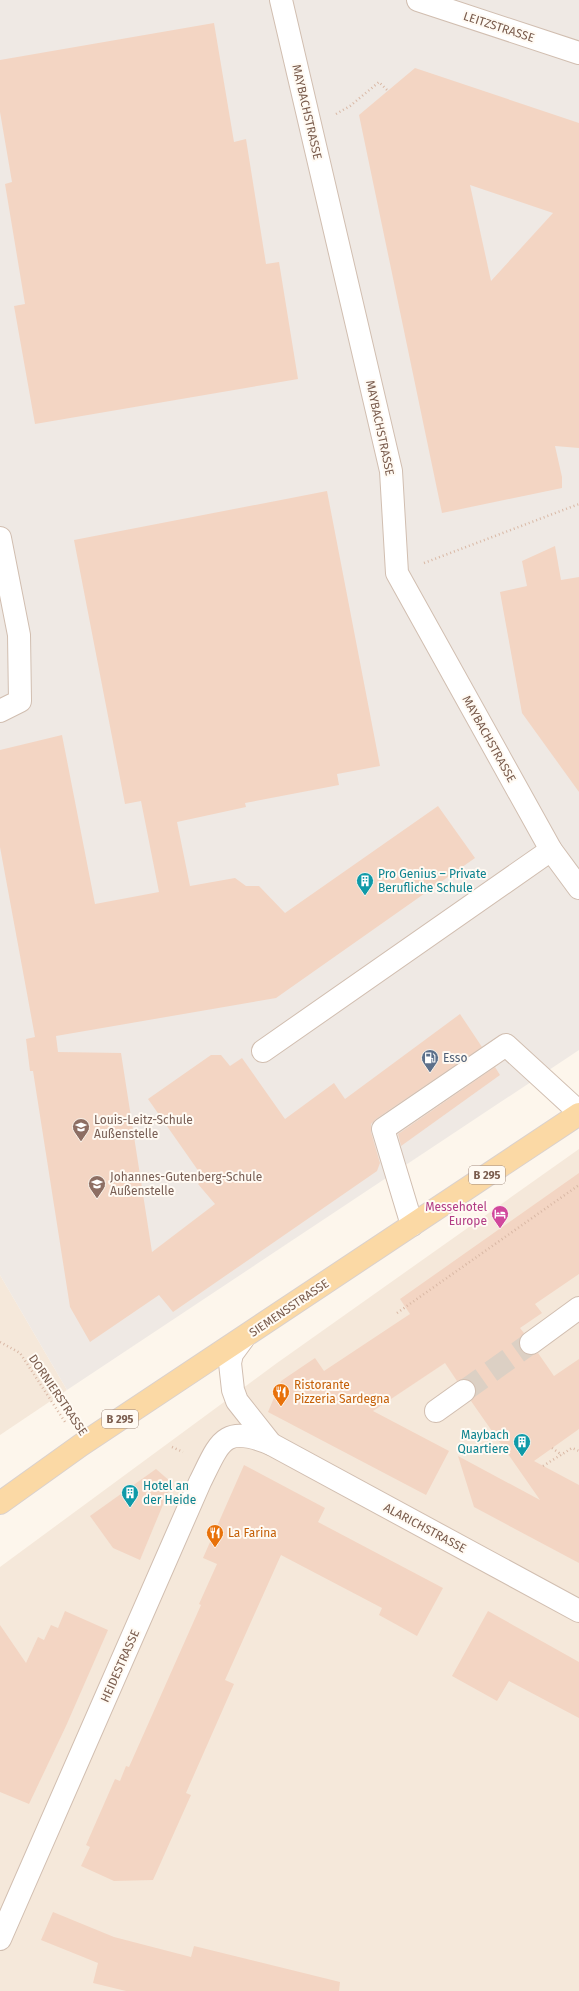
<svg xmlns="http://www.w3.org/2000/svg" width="579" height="1991" font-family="'Fira Sans',sans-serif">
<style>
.residential{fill:#f5e8da}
.industrial{fill:#efe9e4}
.building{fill:#f3d5c3;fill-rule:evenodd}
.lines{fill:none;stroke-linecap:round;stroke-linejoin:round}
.minor-tunnel{stroke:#dcd0c4;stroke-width:22;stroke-dasharray:22 11;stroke-linecap:butt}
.minor-casing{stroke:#d1beb0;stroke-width:24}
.major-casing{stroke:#dad1cd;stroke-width:24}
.path{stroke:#d9b8a5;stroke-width:2.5;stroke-dasharray:1 3;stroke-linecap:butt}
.minor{stroke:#fff;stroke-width:22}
.major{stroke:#fbd9a5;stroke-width:22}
.labels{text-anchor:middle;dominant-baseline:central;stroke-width:4;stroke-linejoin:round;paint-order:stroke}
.shield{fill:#fffaf3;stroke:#a28b7f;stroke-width:1}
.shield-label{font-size:11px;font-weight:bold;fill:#7a5c4d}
.street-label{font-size:12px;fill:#7a5c4d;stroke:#fffaf3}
.culture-label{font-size:12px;fill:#0d838f;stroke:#fffaf3;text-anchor:start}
.service-label{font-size:12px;fill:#4e5e75;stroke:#fffaf3;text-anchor:start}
.education-label{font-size:12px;fill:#785e54;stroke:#fffaf3;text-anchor:start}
.hotel-label{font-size:12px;fill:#b23c85;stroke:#fffaf3;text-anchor:end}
.food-label{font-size:12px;fill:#c56008;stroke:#fffaf3;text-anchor:start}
</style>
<rect width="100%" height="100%" fill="#fdf6ec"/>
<g class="residential">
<polygon points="579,1149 579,1991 0,1991 0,1567 277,1363"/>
<polygon points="0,1275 67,1390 0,1435"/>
</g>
<polygon class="industrial" points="0,0 579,0 579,1050 67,1390 0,1275"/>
<g class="building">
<polygon points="214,23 234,142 246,139 266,264 279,262 298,379 35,424 14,306 25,304 5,184 12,182 0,112 0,60"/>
<path d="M415,68l164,55v325l-24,-2 7,31v11l-120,25 -83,-398zM470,185l83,28 -62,68z"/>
<polygon points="327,491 380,766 337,774 339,785 245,803 246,807 177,822 190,886 235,878 246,886 259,886 285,913 438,806 475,858 276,998 56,1036 58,1052 121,1053 152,1252 215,1204 198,1184 204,1179 148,1099 211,1055 221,1055 230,1066 242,1058 285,1119 334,1083 345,1099 460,1014 482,1047 376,1119 371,1124 371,1132 380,1163 377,1171 173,1312 159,1295 90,1342 70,1307 33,1071 30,1071 26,1039 35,1037 0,847 0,750 62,735 95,904 159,892 141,801 125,804 74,540"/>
<polygon points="555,546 561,580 579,577 579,792 522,713 500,592 527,586 522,561"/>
<polygon points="495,1067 500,1075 401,1146 398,1134"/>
<polygon points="579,1173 579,1274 535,1304 542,1313 520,1328 524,1333 520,1338 519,1344 521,1350 526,1354 532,1355 538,1353 554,1376 579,1359 579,1429 534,1461 579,1485 579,1563 474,1507 458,1456 540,1500 471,1401 475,1396 476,1390 474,1384 469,1380 463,1379 457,1381 445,1363 373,1411 449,1451 426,1495 268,1412 281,1381 315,1358 324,1371 410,1314 400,1299"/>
<polygon points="244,1465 325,1508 318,1522 443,1588 417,1636 379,1615 382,1608 281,1555 225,1680 234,1684 186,1793 191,1795 153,1880 114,1881 81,1866 90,1847 86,1845 115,1779 120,1781 126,1766 129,1767 201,1605 199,1604 217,1564 203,1558"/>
<polygon points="156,1469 172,1483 140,1560 113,1548 90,1516"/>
<polygon points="65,1611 108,1630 66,1726 29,1804 0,1792 0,1625 26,1663 38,1637 44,1640 51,1625 58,1628"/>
<polygon points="488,1611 579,1662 579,1718 509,1681 497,1701 452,1676"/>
<polygon points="53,1912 114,1937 191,1957 194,1946 340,1982 339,1991 126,1991 93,1983 98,1963 41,1940"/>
</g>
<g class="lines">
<polyline class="minor-tunnel" points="464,1391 531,1343"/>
<defs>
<g id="minor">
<polyline points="281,0 391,471 397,573 551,850 579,888"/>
<polyline points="418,0 579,53"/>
<polyline points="0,538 19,635 20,701 0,711"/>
<polyline points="263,1051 551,850"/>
<polyline points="412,1225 383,1129 506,1045 579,1112"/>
<polyline points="243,1339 232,1354 230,1363 233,1390 237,1401 271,1444"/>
<polyline points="531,1343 579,1308"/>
<polyline points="436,1411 464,1391"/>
<path d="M0,1939l200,-457c20,-40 23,-58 71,-38l308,167"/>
</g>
<polyline id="major" points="0,1503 81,1445 579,1114"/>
</defs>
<use href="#minor" class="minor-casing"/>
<use href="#major" class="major-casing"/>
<g class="path">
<polyline points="336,114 350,106 379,82 388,91"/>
<polyline points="424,563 579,504"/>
<polyline points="397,1313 579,1185"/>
<polyline points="0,1342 20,1353 65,1422"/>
<polyline points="172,1447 183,1452"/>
<polyline points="552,1448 562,1455"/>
<polyline points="543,1466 572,1448 579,1451"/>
</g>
<use href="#minor" class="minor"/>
<use href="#major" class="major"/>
</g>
<defs>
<symbol id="building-pin" viewBox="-11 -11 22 30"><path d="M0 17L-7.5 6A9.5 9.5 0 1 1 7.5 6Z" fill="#0f9aa8" stroke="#fffaf3"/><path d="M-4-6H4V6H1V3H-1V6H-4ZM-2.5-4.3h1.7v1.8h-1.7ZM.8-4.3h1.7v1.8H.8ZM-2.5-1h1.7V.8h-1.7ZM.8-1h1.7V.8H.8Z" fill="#fff"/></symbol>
<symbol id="fuel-pin" viewBox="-11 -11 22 30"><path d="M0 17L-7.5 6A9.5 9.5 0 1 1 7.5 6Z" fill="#5c6f8a" stroke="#fffaf3"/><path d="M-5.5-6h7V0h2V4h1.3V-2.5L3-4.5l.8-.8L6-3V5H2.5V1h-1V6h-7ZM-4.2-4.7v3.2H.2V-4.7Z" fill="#fff"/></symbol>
<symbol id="school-pin" viewBox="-11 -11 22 30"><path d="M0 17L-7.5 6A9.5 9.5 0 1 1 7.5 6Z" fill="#8d6e63" stroke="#fffaf3"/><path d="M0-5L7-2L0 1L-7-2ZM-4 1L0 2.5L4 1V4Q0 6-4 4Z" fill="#fff"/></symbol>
<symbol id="hotel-pin" viewBox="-11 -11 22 30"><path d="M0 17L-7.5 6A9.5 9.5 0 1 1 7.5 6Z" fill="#d1479c" stroke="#fffaf3"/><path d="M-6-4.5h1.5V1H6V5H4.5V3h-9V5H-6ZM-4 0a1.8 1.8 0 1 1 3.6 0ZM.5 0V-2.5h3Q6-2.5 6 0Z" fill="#fff"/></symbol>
<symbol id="restaurant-pin" viewBox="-11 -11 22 30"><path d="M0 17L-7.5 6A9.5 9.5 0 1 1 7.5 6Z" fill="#e8710a" stroke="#fffaf3"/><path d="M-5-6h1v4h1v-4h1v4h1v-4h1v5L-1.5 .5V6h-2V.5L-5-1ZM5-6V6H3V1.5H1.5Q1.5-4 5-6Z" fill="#fff"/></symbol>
</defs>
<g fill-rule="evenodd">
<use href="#building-pin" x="355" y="871" width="20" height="27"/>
<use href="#fuel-pin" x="420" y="1048" width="20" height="27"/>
<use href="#school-pin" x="71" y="1117" width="20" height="27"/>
<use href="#school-pin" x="87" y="1174" width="20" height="27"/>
<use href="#hotel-pin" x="490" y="1204" width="20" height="27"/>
<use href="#restaurant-pin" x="271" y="1382" width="20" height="27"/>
<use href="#building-pin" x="512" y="1432" width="20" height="27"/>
<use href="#building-pin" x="120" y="1483" width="20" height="27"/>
<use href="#restaurant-pin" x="205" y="1523" width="20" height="27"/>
</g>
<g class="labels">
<g class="shield">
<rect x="469" y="1166" width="36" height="18" rx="3"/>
<rect x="102" y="1410" width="36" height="18" rx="3"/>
</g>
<g class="shield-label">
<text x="487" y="1175">B 295</text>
<text x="120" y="1419">B 295</text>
</g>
<g class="street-label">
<text transform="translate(499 27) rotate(18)">LEITZSTRASSE</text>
<text transform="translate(307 112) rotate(77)">MAYBACHSTRASSE</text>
<text transform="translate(380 428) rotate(78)">MAYBACHSTRASSE</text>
<text transform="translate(489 739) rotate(61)">MAYBACHSTRASSE</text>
<text transform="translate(289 1308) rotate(-34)">SIEMENSSTRASSE</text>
<text transform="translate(58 1395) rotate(56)">DORNIERSTRASSE</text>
<text transform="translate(425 1528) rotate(28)">ALARICHSTRASSE</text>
<text transform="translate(120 1666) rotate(-66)">HEIDESTRASSE</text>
</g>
<g class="culture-label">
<text x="378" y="874">Pro Genius – Private<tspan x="378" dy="14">Berufliche Schule</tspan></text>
<text x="509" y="1435" text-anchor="end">Maybach<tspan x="509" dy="14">Quartiere</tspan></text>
<text x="143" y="1486">Hotel an<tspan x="143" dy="14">der Heide</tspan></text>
</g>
<g class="service-label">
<text x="443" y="1058">Esso</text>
</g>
<g class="education-label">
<text x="94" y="1120">Louis-Leitz-Schule<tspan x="94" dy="14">Außenstelle</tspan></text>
<text x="110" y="1177">Johannes-Gutenberg-Schule<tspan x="110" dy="14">Außenstelle</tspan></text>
</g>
<g class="hotel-label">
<text x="487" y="1207">Messehotel<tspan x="487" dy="14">Europe</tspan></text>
</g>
<g class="food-label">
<text x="294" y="1385">Ristorante<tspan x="294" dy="14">Pizzeria Sardegna</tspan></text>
<text x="228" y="1533">La Farina</text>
</g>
</g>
</svg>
